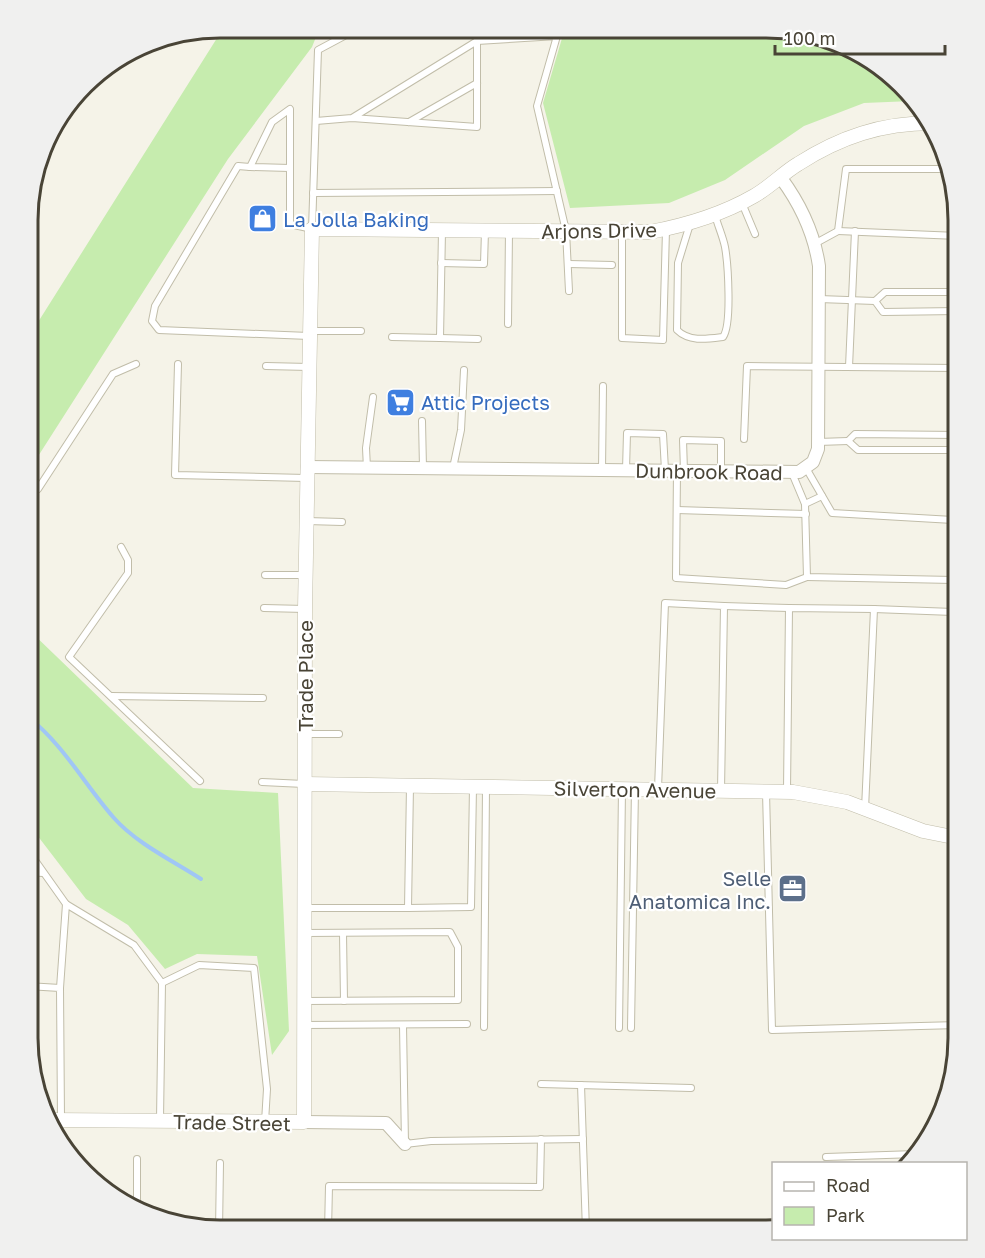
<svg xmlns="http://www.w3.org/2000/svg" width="985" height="1258" font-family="'Golos Text',sans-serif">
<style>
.green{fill:#c6ecae}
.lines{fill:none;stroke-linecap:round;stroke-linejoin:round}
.stream{stroke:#a0c6f5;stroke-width:4}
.service-casing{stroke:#c1bda9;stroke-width:8}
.minor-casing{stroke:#c1bda9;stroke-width:14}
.tertiary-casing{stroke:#c1bda9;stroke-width:15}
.service{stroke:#fff;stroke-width:6}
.minor{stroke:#fff;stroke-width:12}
.tertiary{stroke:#fff;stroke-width:14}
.labels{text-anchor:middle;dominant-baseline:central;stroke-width:4.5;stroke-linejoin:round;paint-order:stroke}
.shop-label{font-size:20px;fill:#366cbe;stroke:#fff;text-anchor:start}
.street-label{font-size:20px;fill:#494436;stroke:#fff}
.service-label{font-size:20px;fill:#4e5e75;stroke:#fff;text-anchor:end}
.rim{fill:none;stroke:#494436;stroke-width:3}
</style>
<rect width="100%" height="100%" fill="#f5f3e8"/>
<g class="green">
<polygon points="224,27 320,27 312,47 228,159 28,472 28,338"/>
<polygon points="565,28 791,29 873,60 912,101 864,103 804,126 725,180 669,203 570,208 543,103"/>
<polygon points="28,629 193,788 278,793 289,1031 272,1055 257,956 197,954 165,969 128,925 86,899 27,822"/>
</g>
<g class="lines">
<path class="stream" d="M28,717c35,27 57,68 86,101 22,25 59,43 87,61"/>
<defs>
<g id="service">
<polyline points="477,41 557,36 537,106 566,231 569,291"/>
<polyline points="316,121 352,118 477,41 477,127 352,118"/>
<polyline points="409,122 477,83"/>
<polyline points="250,167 238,166 155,306 152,321 159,330 309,336"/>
<polyline points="290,168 250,167 272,122 290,109 290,224 312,229 318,50 361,27"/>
<polyline points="313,193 557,191"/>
<polyline points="742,203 755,234"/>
<path d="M690,224l-12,39 -1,67c12,12 30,9 46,7 9,-12 5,-73 2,-90 -2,-10 -7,-21 -10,-32"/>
<polyline points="838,231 958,236"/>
<polyline points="622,232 622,338 663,340 666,230"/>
<polyline points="816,243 838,231 846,169 945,169"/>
<polyline points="441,263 484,264 485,231"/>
<polyline points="569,264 612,265"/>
<polyline points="819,299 875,301"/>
<polyline points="958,311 883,312 875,301 885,292 958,292"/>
<polyline points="508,324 509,231"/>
<polyline points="311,331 361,331"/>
<polyline points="392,337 440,338 442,231"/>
<polyline points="440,338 478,339"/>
<polyline points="178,364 175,475 306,478"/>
<polyline points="266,366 309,367"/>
<polyline points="849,367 855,231"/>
<polyline points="422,421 423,468"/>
<polyline points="744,439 747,366 958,368"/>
<polyline points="818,442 848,441"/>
<polyline points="958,450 858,450 848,441 855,434 958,435"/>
<polyline points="367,468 366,448 373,397"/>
<polyline points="453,468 461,430 464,370"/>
<polyline points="806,468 832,513 953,520"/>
<polyline points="602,470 603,386"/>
<polyline points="626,470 627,433 663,434 665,470"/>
<polyline points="677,471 676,578 786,585 807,577"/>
<polyline points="684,471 683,440 721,441 721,472"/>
<polyline points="792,473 805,504 807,577 953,580 953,520 958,489"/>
<polyline points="38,489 113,374 136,364"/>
<polyline points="805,504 822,496"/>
<polyline points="677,510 806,514"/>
<polyline points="307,521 342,522"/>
<polyline points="121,547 128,560 128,573 69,657 200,781"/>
<polyline points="265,575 305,575"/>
<polyline points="724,606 789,608"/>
<polyline points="264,608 305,609"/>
<polyline points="874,609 953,612 951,836"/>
<polyline points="111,696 263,698"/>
<polyline points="306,734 339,734"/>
<polyline points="262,782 304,784"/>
<polyline points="658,789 665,603 724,606 721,791"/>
<polyline points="787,791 789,608 874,609 865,809"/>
<polyline points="766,792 772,1030 958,1025"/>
<polyline points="27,849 66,904"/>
<polyline points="27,872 43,873"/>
<polyline points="305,908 408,908 410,786"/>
<polyline points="408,908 471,907 473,787"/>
<polyline points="305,933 450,932 458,947 458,1000 305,1001"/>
<polyline points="343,933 344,1001"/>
<polyline points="27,986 60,988 61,1119"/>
<polyline points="60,988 66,904 134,945 162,983 199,965 254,968 267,1089 265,1122"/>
<polyline points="304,1025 467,1024"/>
<polyline points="403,1025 405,1144 431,1141 583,1139"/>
<polyline points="484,1027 486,787"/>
<polyline points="619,1028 622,789"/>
<polyline points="631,1028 635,789"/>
<polyline points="541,1084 691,1088"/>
<polyline points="581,1085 586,1231"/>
<polyline points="160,1120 162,983"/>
<polyline points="826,1157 916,1154"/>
<polyline points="137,1159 137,1207"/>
<polyline points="197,1227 219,1228"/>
<polyline points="219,1231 220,1163"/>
<polyline points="328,1231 329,1186 540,1187 541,1139"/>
</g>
<g id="minor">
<path d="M307,467l492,5 14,-10 5,-13 1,-183c-5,-34 -18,-61 -38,-88"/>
<polyline points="304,1122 386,1123 405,1144"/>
</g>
<g id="tertiary">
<polyline points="305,784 793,792 847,802 923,831 958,838"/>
<path d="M49,1120l255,2 1,-513 7,-380 338,3c37,-7 71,-17 104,-36 16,-9 29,-23 44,-32 42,-27 84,-41 134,-41"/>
</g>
</defs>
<use href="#service" class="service-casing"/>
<use href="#minor" class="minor-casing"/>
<use href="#tertiary" class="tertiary-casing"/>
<use href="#service" class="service"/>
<use href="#minor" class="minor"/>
<use href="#tertiary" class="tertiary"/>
</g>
<defs>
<symbol id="shop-square" viewBox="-11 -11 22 22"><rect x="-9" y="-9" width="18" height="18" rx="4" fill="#3f7fe0" stroke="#fff"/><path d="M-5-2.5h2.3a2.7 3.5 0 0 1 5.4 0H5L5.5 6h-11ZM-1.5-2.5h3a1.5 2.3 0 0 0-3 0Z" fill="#fff"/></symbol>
<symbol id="supermarket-square" viewBox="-11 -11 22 22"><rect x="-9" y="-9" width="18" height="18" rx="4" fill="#3f7fe0" stroke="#fff"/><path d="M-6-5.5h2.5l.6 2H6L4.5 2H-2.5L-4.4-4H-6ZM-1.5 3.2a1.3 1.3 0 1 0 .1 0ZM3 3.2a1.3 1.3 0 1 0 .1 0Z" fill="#fff"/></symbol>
<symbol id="office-square" viewBox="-11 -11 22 22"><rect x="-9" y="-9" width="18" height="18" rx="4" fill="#5c6f8a" stroke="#fff"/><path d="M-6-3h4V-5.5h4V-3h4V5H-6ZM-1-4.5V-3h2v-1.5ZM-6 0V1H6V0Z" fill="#fff"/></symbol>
</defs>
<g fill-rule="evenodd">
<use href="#shop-square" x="246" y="202" width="33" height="33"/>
<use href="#supermarket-square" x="384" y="386" width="33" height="33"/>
<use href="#office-square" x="776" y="872" width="33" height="33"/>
</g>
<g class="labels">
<g class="shop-label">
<text x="283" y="219">La Jolla Baking</text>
<text x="421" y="402">Attic Projects</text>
</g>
<g class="street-label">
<text transform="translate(599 230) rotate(-1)">Arjons Drive</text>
<text transform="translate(709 471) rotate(1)">Dunbrook Road</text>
<text transform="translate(305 676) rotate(-90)">Trade Place</text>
<text transform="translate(635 789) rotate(1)">Silverton Avenue</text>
<text transform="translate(232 1122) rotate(1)">Trade Street</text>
</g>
<g class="service-label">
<text x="771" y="878">Selle<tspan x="771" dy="23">Anatomica Inc.</tspan></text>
</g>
</g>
<path d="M0 0H985V1258H0ZM220 38H766A182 182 0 0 1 948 220V1038A182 182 0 0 1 766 1220H220A182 182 0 0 1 38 1038V220A182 182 0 0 1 220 38Z" fill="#f0f0ef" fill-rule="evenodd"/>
<path class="rim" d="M220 38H766A182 182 0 0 1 948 220V1038A182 182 0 0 1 766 1220H220A182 182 0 0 1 38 1038V220A182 182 0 0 1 220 38Z"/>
<rect x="772" y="1162" width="195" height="78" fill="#ffffff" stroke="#b6b4af" stroke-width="1.5"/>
<rect x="784" y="1182" width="30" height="9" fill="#ffffff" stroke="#b6b4af" stroke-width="1.5"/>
<text x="826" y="1192" font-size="18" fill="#494436">Road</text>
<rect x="784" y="1207" width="30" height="18" fill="#c6ecae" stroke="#b6b4af" stroke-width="1.5"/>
<text x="826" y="1222" font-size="18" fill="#494436">Park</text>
<path d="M775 45v9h170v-9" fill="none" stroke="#494436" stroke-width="3"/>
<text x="784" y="45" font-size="18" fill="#494436" stroke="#ffffff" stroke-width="4.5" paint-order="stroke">100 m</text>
</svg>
